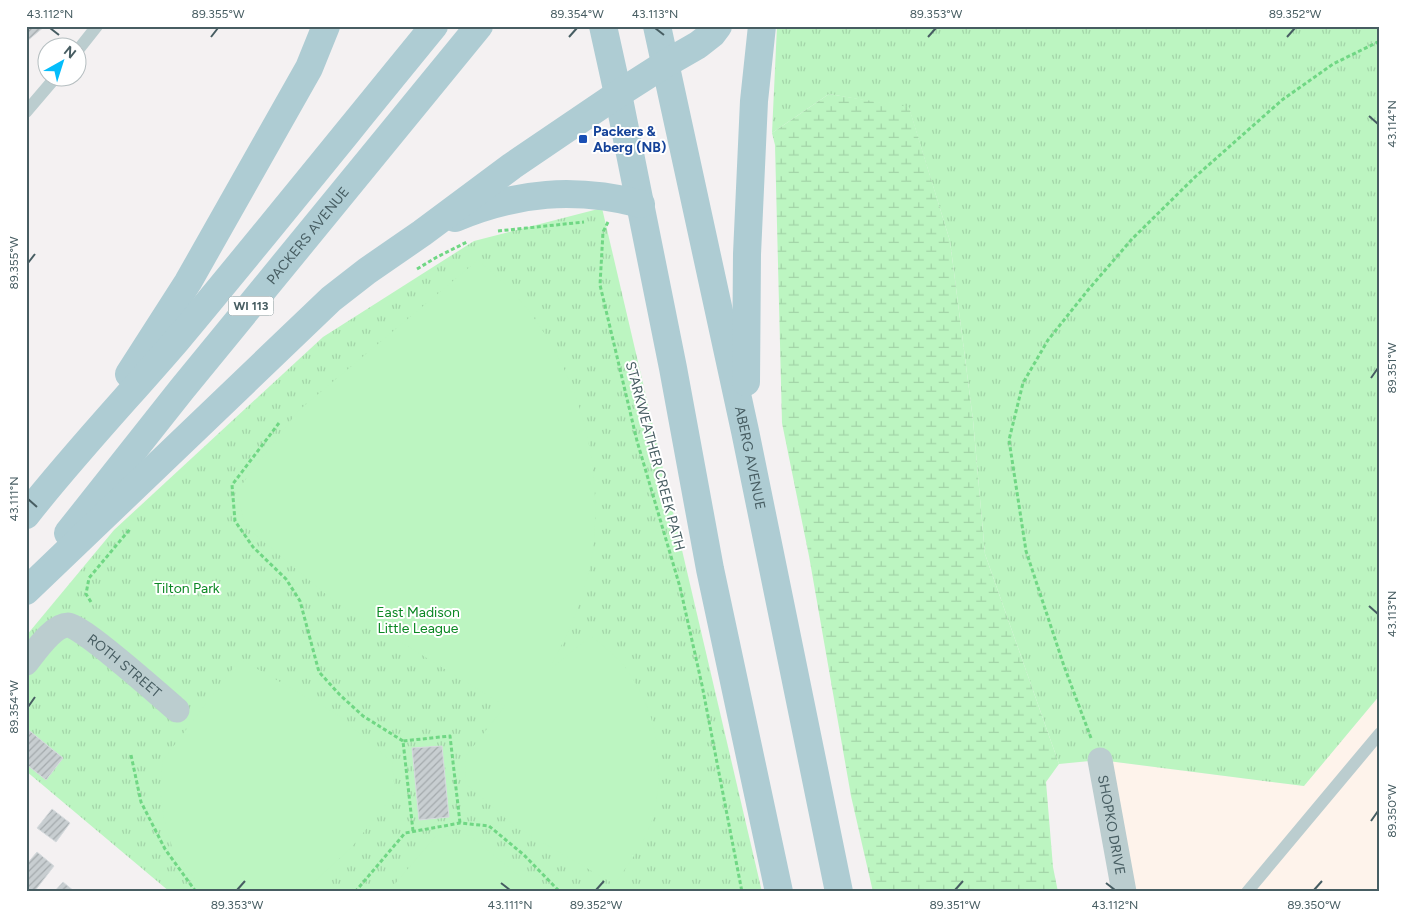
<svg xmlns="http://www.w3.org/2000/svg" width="1406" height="918" font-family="Figtree,sans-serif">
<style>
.commercial{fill:#fef3eb}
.grass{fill:url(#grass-tufts)}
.wetland{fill:url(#wetland-marsh)}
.pitch{fill:#bcf5c1}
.building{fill:url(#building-hatch);stroke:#d5dadd}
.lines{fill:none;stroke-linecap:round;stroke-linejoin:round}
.path{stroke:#70d784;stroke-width:3;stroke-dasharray:4 2.5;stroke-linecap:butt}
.service{stroke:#bbcdcf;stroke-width:12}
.minor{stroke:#bbcdcf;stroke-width:25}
.primary{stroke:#aeccd3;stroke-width:28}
.ticks{fill:none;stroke:#475d62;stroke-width:2}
.transit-dot{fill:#1a4fb4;stroke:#fff;stroke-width:2}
.labels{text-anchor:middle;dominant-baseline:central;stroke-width:4;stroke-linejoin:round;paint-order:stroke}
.shield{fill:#fff;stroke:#7e8e91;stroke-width:1}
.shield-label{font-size:12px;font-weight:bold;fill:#475d62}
.transit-label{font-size:14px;font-weight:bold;fill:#164399;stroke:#fff;text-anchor:start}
.street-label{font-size:14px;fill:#475d62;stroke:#fff}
.park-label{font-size:14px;fill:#0c8824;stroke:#fff}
.neatline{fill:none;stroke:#475d62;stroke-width:2}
.ticks-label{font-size:12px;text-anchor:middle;fill:#475d62}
</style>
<defs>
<pattern id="grass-tufts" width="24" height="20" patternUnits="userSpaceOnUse" patternTransform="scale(1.25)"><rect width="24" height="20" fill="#bcf5c1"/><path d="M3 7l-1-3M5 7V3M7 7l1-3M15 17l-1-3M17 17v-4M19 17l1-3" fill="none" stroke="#a3d4a8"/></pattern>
<pattern id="wetland-marsh" width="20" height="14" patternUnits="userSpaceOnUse" patternTransform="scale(1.25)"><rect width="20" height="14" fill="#bcf5c1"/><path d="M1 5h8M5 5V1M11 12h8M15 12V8" fill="none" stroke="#a3d4a8"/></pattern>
<pattern id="building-hatch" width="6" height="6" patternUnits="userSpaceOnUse" patternTransform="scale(1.25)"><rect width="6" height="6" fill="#c8ced1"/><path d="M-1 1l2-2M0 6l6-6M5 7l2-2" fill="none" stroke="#a4aaad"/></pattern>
</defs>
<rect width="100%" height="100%" fill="#f4f1f2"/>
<polygon class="commercial" points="1380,695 1380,892 1124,892 1100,760 1304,786"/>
<g class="grass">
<polygon points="777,26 1380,26 1380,695 1304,786 1100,760 1059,764 985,554 973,420 950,241 909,108 829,94 772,133"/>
<polygon points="602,208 762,892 170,892 26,771 26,636 114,530 323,337 474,241"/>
</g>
<polygon class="wetland" points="829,94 909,107 950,241 973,420 985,554 1059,764 1046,782 1053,867 1058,892 873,892 851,796 809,556 782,423 775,145 772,133"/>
<g class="pitch">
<path d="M478,260c18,16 36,32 51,51 50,67 72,145 65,228 -1,22 -8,46 -16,67 -7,23 -19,44 -30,65l43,-35c10,8 20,16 29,25 4,4 8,10 11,15 24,36 32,78 26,120 -1,6 -2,13 -3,19 -9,26 -23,47 -40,69l-98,-57 -50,-43 -1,-27 40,-51 -171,-105 -89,-75 -8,-35 61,-80z"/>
<polygon points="240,659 341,717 392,762 395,793 351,848 303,892 205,892 173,850 164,819 160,789 163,760"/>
<polygon points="469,835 524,880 534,892 388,892 436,836"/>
</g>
<g class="building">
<polygon points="26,26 45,26 26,42"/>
<polygon points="26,728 63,758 46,780 26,764"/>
<polygon points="442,746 449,817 419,820 412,748"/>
<polygon points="52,809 70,823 56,842 37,828"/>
<polygon points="37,852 54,866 34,892 26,892 26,865"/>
<polygon points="63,882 75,892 54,892"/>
</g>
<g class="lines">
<g class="path">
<polyline points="608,222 603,232 600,285 637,441 680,587 702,685 742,892"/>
<polyline points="498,231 584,222"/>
<polyline points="417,269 437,257 467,242"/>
<polyline points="279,423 232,485 235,521 253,547 286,579 300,601 319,672 340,695 363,716 403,741"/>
<polyline points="91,602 86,594 89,578 130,529"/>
<polyline points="1091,738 1064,666 1026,551 1009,440 1023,383 1048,340 1088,290 1132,239 1195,177 1282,100 1333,64 1380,41"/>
<polyline points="131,755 141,802 165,849 196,892"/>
<polyline points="413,831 403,741 450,736 460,823"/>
<polyline points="355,892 405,833 460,823 489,826 524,855 560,892"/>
</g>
<g class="service">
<polyline points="78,50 97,26"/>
<polyline points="26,112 55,78"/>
<polyline points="1247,892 1380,733"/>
</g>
<g class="minor">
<path id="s1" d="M26,663c9,-11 27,-38 42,-38 13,0 94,72 109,85"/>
<path id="s2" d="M1100,760l24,132"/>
</g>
<g class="primary">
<polyline points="603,26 618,94 673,368 710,569 779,892"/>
<path id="s3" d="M657,26l88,405 94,461"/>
<path d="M455,218c62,-26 120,-31 186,-14"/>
<polyline points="129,374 188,282 309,68 326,26"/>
<polyline points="746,382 747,254 754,101 762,26"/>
<path d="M26,515c48,-61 101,-117 151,-175 87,-104 171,-209 257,-314"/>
<path id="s4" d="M68,533l114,-144 297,-363"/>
<polyline points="26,591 331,299 367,271 422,233 512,166 618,94 665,64 698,45 712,34 718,26"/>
</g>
</g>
<path class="ticks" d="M50,28l9,7M655,28l9,7M211,37l7,-9M569,37l8,-9M928,37l8,-9M1287,37l8,-9M1369,116l9,8M28,263l7,-9M1371,378l7,-10M28,499l9,8M1369,606l9,8M28,707l7,-10M1371,821l7,-10M501,883l9,7M1106,883l9,7M237,890l8,-9M596,890l8,-9M955,890l8,-9M1314,890l8,-9"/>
<rect class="transit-dot" x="578" y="134" width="10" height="10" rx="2.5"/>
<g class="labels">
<rect class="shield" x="228.5" y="296.5" width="45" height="19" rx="4"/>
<g class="shield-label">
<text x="251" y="306">WI 113</text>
</g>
<g class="transit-label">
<text x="593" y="131">Packers &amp;<tspan x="593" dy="16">Aberg (NB)</tspan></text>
</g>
<g class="street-label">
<text stroke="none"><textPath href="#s4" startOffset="382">PACKERS AVENUE</textPath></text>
<text transform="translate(655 456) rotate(75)">STARKWEATHER CREEK PATH</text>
<text stroke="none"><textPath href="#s3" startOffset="442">ABERG AVENUE</textPath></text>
<text stroke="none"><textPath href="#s1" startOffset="128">ROTH STREET</textPath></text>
<text stroke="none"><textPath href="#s2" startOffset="66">SHOPKO DRIVE</textPath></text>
</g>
<g class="park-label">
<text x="187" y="588">Tilton Park</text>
<text x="418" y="612">East Madison<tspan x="418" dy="16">Little League</tspan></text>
</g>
</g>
<rect width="1406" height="918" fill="none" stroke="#ffffff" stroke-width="55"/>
<g transform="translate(62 62) rotate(39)"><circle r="24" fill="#ffffff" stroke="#b5bec0"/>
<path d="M0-4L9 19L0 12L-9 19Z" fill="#04bdfb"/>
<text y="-8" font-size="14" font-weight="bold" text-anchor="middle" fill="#475d62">N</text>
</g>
<rect x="28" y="28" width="1350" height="862" class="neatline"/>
<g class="ticks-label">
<text x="50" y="18">43.112°N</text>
<text x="218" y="18">89.355°W</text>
<text x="577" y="18">89.354°W</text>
<text x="655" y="18">43.113°N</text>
<text x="936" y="18">89.353°W</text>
<text x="1295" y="18">89.352°W</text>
<text transform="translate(1392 124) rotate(-90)" y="4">43.114°N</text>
<text transform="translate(14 263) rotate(-90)" y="4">89.355°W</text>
<text transform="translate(1392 368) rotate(-90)" y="4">89.351°W</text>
<text transform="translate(14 499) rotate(-90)" y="4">43.111°N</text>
<text transform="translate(1392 614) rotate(-90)" y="4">43.113°N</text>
<text transform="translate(14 707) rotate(-90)" y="4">89.354°W</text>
<text transform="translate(1392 811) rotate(-90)" y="4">89.350°W</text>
<text x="237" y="909">89.353°W</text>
<text x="510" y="909">43.111°N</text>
<text x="596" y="909">89.352°W</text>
<text x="955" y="909">89.351°W</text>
<text x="1115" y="909">43.112°N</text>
<text x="1314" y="909">89.350°W</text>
</g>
</svg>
